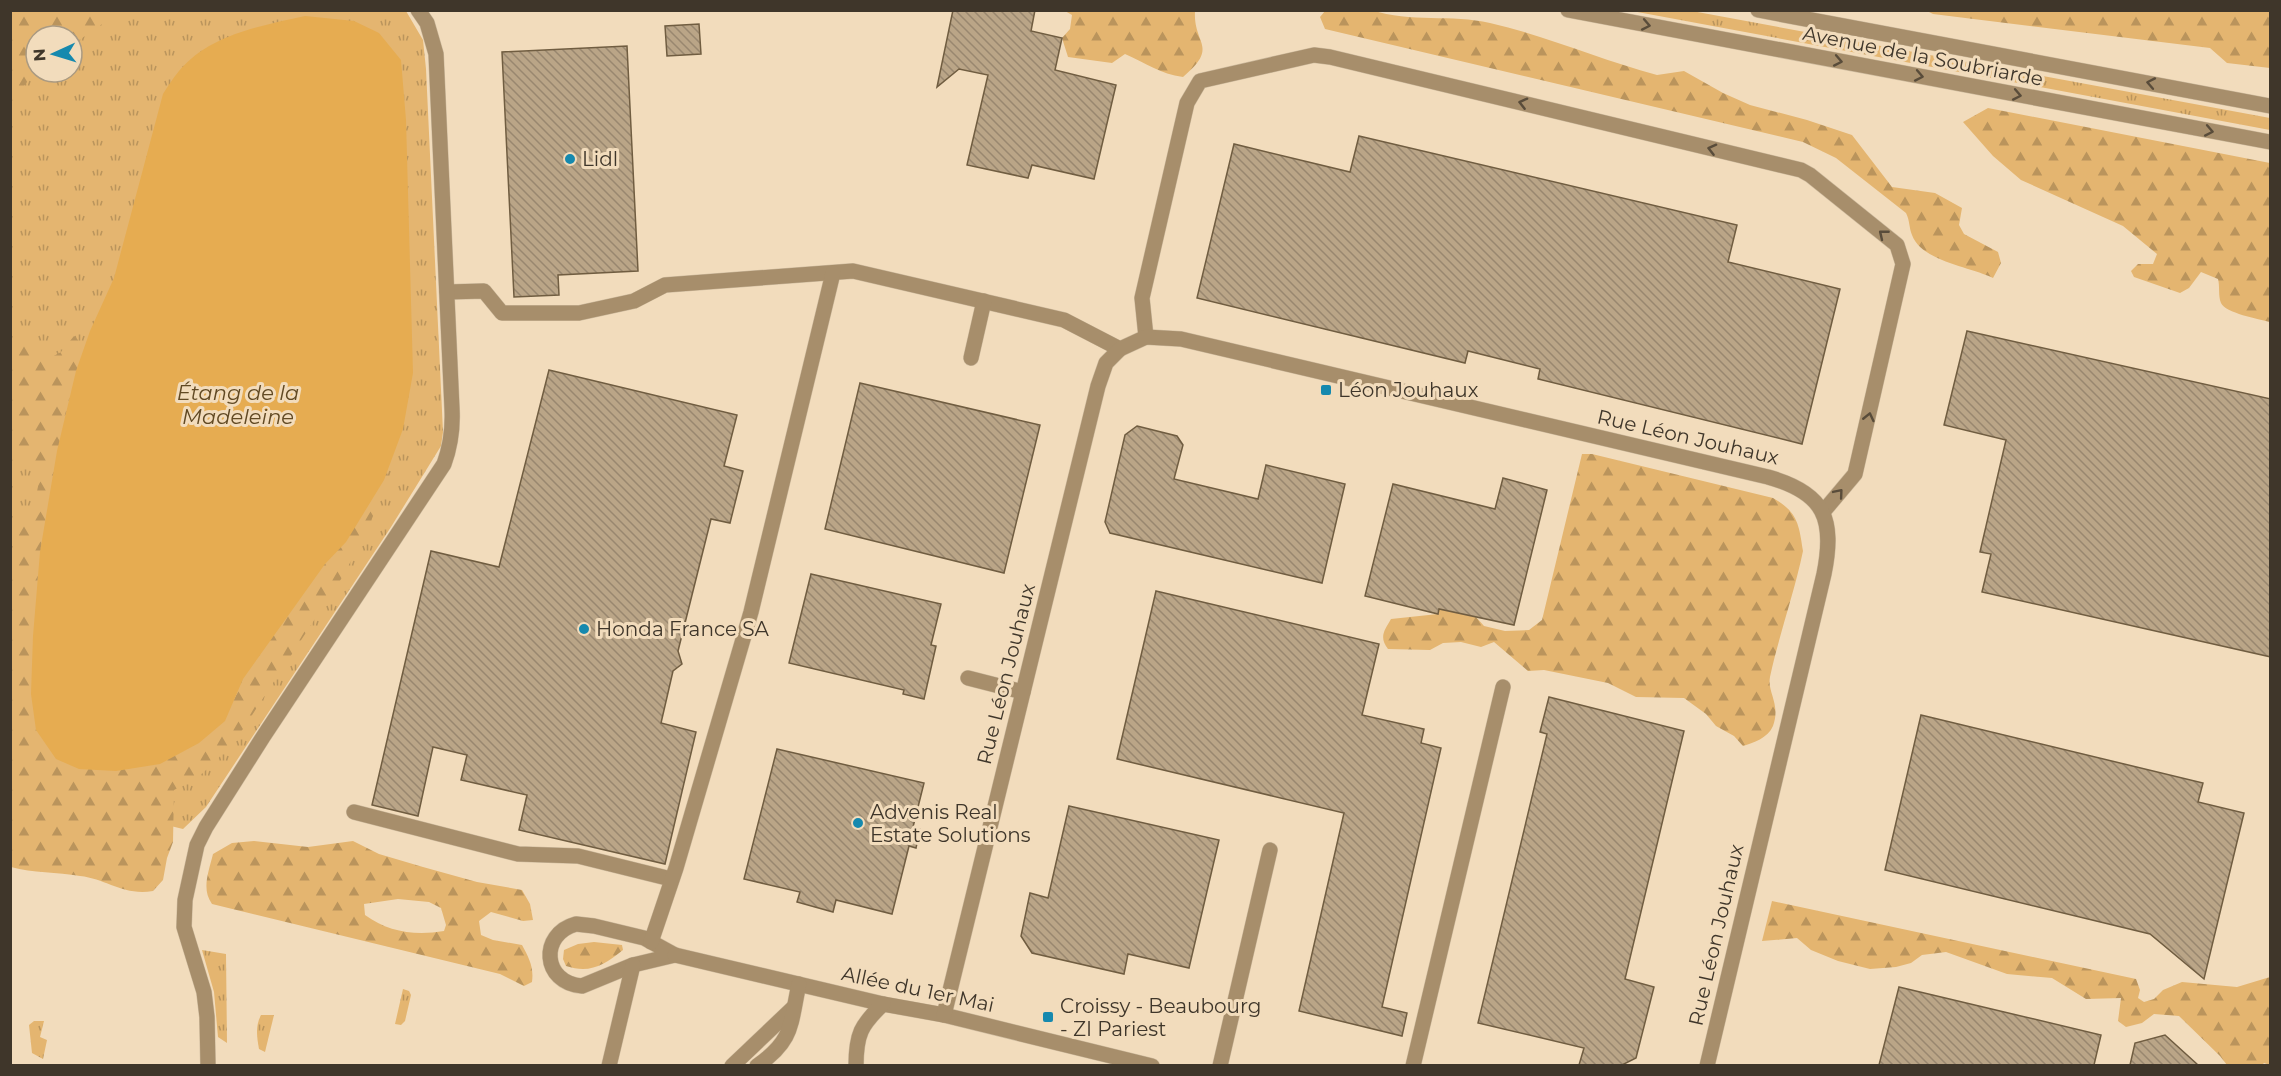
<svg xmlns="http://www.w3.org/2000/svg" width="2281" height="1076" font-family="Montserrat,sans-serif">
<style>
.grass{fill:url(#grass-tufts);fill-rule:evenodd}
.forest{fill:url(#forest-firs);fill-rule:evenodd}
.water{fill:#e6ac51}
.building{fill:url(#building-back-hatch);stroke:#705d41;stroke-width:1.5}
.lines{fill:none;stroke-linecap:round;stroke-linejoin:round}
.minor-casing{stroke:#cebb9f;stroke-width:16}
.minor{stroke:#a78e6b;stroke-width:15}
.oneway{stroke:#594c3a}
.poi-dot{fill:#1689ae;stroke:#f2dcbc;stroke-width:2}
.labels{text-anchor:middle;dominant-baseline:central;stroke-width:6;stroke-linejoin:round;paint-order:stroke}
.street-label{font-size:20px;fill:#3f362a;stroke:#f2dcbc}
.poi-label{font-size:20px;fill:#3f362a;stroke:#f2dcbc;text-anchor:start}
.water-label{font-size:21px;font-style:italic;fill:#614923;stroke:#f2dcbc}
</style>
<defs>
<pattern id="grass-tufts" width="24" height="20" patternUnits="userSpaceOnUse" patternTransform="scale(1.5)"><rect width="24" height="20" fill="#e4b570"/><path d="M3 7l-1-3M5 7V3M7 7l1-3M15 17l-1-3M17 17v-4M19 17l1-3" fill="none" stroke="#ba945c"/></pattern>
<pattern id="forest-firs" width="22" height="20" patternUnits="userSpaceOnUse" patternTransform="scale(1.5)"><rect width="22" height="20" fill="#e4b570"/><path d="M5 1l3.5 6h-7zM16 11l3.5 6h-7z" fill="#ba945c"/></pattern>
<pattern id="building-back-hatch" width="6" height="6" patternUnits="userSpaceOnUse" patternTransform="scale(1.5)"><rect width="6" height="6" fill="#baa587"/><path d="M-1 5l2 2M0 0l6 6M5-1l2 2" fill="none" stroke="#99876f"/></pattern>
</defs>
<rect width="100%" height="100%" fill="#f2dcbc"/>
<g class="grass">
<path d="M11,11h395l17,29 3,29 17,363 -2,14 -50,81 -185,280 -23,22 -172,-42zM36,36h36v36h-36z"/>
<polygon points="1632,11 1692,11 2270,118 2270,130"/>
<polygon points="202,950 226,954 227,1043 218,1037 214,992"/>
<polygon points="403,989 409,991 411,995 405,1021 401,1025 395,1024"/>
<path d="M261,1015h13l-9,37 -6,-3c-2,-11 -4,-23 2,-34z"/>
<polygon points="34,1021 44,1021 40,1037 47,1040 43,1059 32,1053 29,1025"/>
</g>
<g class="forest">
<path d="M11,10l98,1 -4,11 -33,23v-9h-36v36c-11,11 -23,27 -25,42z"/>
<path d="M1372,10c38,13 80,4 118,13 57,13 111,37 167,52l27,-4 39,22 27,12 57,15 45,15 40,52 43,6 27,15 -3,17 5,9 34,18 3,11 -8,15c-22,-11 -72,-17 -81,-43 -3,-7 -2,-14 -6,-22l-70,-55 -33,-16 -478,-113 -5,-12 5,-6z"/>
<path d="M1065,11h130c-2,34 25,35 -12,66 -23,-3 -37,-14 -58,-23l-13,9 -44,-6 -6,-19 8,-9 2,-14z"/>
<polygon points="1927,11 2270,11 2270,68 2227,63 2210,48 1933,14"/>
<path d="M1988,108l282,55v159c-11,-3 -45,-9 -49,-19 -3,-7 -1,-17 -3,-24l-17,-7 -12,16 -9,5 -46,-16 -3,-6 7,-7h15l4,-10 -34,-28 -102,-46 -28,-24 -30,-34z"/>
<path d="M74,336l7,7 2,9 -19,66 -24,134 -7,84 -2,58 5,36 189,-9 18,-42 144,-206 3,8 -45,92 -108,165 -24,26 -15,13 -24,13 -1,52 -6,16 -4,22 -10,11c-30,5 -46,-12 -73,-15 -23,-4 -47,-3 -69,-9v-291l4,-3 3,-23 -2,-11 5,-15 14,-23 6,-29 -12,-8 -11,3 -7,17v-142l26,8 13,8 11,-6z"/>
<path d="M1582,454h10l181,44c25,14 26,27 30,53 -9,43 -24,84 -33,126 -3,15 11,27 3,49 -5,12 -20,17 -30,20l-9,-10 -18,-10 -10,-12 -22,-16 -48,-1 -28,-14 -64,-13 -16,1 -34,-29 -13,5 -20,-5 -18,1 -13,7 -42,-1c-9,-12 -4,-18 3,-30l47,-5 1,-5 37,8 8,9 21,5 24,-1 13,-10z"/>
<path d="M254,841l54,6 45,-6 26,13 44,13 54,15 45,8 8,14 3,16 -10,1 -32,-9 -12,9 2,14 12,5 29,5c7,13 12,22 10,37l-8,4 -24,-12 -288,-70c-11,-15 -3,-33 1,-50l19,-11zM398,899l31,3 12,6 5,17 -2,6c-29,5 -56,1 -79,-16l-1,-11z"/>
<polygon points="1772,901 2136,979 2140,990 2138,998 2144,1002 2154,999 2163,990 2182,982 2237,987 2270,977 2270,1065 2264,1063 2262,1065 2227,1065 2220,1056 2179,1016 2154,1014 2142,1023 2126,1027 2118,1021 2121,998 2086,999 2052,978 2007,974 1946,952 1922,955 1911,963 1896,967 1870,969 1838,961 1811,950 1797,938 1762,941"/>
<path d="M594,942l28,3 1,5c-19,15 -33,24 -57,16l-3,-7 1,-9 14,-6z"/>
</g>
<path class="water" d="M305,16l49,5 25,12 22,27 5,60 7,253 -10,56 -19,51 -38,62 -21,22 -82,115 -18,42 -26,22 -39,21 -44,7 -37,-2 -23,-10 -20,-29 -5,-36 2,-58 7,-84 17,-101 19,-80 14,-40 24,-53 49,-184c5,-8 10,-16 16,-23 31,-37 82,-45 126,-55z"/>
<g class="building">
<polygon points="953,10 1035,10 1031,31 1062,38 1055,70 1116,85 1094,179 1032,165 1028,178 967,165 988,75 959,69 937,87"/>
<polygon points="699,24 701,54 667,56 665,26"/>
<polygon points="627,46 638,271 558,275 559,295 514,297 502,52"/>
<polygon points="1359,136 1737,225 1728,262 1840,289 1802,444 1538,379 1540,369 1468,351 1465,363 1197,298 1234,144 1350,172"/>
<polygon points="1967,331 2271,399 2271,657 1982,592 1991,554 1980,552 2006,440 1944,425"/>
<polygon points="549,370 737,415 724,466 743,471 730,523 711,519 678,651 682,664 673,671 661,723 696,732 665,864 519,830 527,795 461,780 467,755 433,747 418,816 372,805 431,551 499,567"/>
<polygon points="860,383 1040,425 1004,573 825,529"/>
<polygon points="1137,426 1177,436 1183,445 1174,479 1258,499 1266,465 1345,484 1322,583 1110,533 1105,522 1125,435"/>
<polygon points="1503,478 1547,490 1514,625 1439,609 1438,614 1365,596 1393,484 1495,509"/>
<polygon points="811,574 941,604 931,645 936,646 924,699 903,694 904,690 789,663"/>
<polygon points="1156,591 1379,644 1362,715 1424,729 1421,743 1441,748 1382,1007 1407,1013 1402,1036 1299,1011 1344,813 1117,759"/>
<polygon points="1549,697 1684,731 1625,979 1654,987 1636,1058 1622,1065 1579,1065 1584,1048 1478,1023 1547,734 1540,732"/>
<polygon points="1921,715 2203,783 2198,802 2244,813 2204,979 2150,934 1885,870"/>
<polygon points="777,749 924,783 913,827 920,829 916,848 909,846 892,914 836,900 833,912 797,902 800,892 744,879"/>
<polygon points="1069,806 1219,840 1189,968 1128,954 1124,974 1032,953 1021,936 1030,893 1048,898"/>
<polygon points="1899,987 2101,1035 2094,1065 1879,1065"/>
<polygon points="2165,1035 2198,1065 2130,1065 2135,1043"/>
</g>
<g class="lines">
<defs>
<g id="minor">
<polyline points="1568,10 2270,142"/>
<polyline points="1758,10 2270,106"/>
<polyline points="447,292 484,291 502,313 579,313 634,301 665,285 853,271 1064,320 1120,349"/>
<polyline points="1146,337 1142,298 1187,103 1200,81 1314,55 1330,57 1801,170 1810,175 1897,245 1903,264 1855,474 1823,512"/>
<polyline points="971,358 984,301"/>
<polyline points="968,678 1023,692"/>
<polyline points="354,812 518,854 578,856 671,879"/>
<path d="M576,924l18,2 50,12 31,17 -42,10 -51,21c-40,-3 -43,-52 -6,-62z"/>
<polyline points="651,942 676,868 751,612 833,273"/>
<polyline points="675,955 883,1004 944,1015 1152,1066"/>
<path d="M944,1015l154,-629 8,-23 14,-14 26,-12 35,2 587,138c57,16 67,42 56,97l-117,492"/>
<path d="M208,1066l-1,-49 -3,-25 -20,-65 1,-27 12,-55 9,-18 57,-90 181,-273c7,-19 9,-35 8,-55l-16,-355 -9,-31 -9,-13"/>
<polyline points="609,1066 633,965"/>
<polyline points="732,1066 794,1007"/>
<path d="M757,1066c37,-26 33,-41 42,-82"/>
<path d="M856,1066c0,-32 5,-41 27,-62"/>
<polyline points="1220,1066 1270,850"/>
<polyline points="1413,1066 1503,687"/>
</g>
</defs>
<use href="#minor" class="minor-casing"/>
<use href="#minor" class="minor"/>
</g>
<defs><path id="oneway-chevron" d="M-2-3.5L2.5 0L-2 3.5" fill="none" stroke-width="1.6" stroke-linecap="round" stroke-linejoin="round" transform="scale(1.5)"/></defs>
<g class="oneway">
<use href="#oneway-chevron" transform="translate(1646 25) rotate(11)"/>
<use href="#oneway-chevron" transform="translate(1838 61) rotate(11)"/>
<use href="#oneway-chevron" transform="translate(1919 76) rotate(11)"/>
<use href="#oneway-chevron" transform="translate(2151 83) rotate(-169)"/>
<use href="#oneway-chevron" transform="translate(2017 95) rotate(11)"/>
<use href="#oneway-chevron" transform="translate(1523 103) rotate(-166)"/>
<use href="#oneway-chevron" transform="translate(2209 131) rotate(11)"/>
<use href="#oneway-chevron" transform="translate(1712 149) rotate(-166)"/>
<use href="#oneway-chevron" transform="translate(1883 234) rotate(-141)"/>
<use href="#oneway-chevron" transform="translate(1869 417) rotate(-77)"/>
<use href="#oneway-chevron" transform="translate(1839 493) rotate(-50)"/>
</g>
<g class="poi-dot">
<circle cx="570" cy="159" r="6"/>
<rect x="1320" y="384" width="12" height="12" rx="3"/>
<circle cx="584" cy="629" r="6"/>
<circle cx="858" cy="823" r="6"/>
<rect x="1042" y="1011" width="12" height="12" rx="3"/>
</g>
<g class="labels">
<g class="street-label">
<text transform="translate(1923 56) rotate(11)">Avenue de la Soubriarde</text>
<text transform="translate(1688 437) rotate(13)">Rue Léon Jouhaux</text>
<text transform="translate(1006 674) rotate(-76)">Rue Léon Jouhaux</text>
<text transform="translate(1716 935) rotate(-77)">Rue Léon Jouhaux</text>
<text transform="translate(918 989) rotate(12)">Allée du 1er Mai</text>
</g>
<g class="poi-label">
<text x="582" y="159">Lidl</text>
<text x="1338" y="390">Léon Jouhaux</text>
<text x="596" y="629">Honda France SA</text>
<text x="870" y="812">Advenis Real<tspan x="870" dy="23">Estate Solutions</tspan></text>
<text x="1060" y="1006">Croissy - Beaubourg<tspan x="1060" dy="23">- ZI Pariest</tspan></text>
</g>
<g class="water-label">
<text x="238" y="392">Étang de la<tspan x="238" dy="24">Madeleine</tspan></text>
</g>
</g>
<rect width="2281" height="1076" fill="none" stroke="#3f362a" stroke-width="24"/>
<g transform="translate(54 54) rotate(266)"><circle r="28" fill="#f2dcbc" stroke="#aa9a82" stroke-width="1.5"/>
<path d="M0-4.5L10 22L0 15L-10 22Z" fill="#1689ae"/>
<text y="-9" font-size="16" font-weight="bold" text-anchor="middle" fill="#3f362a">N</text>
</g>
</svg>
